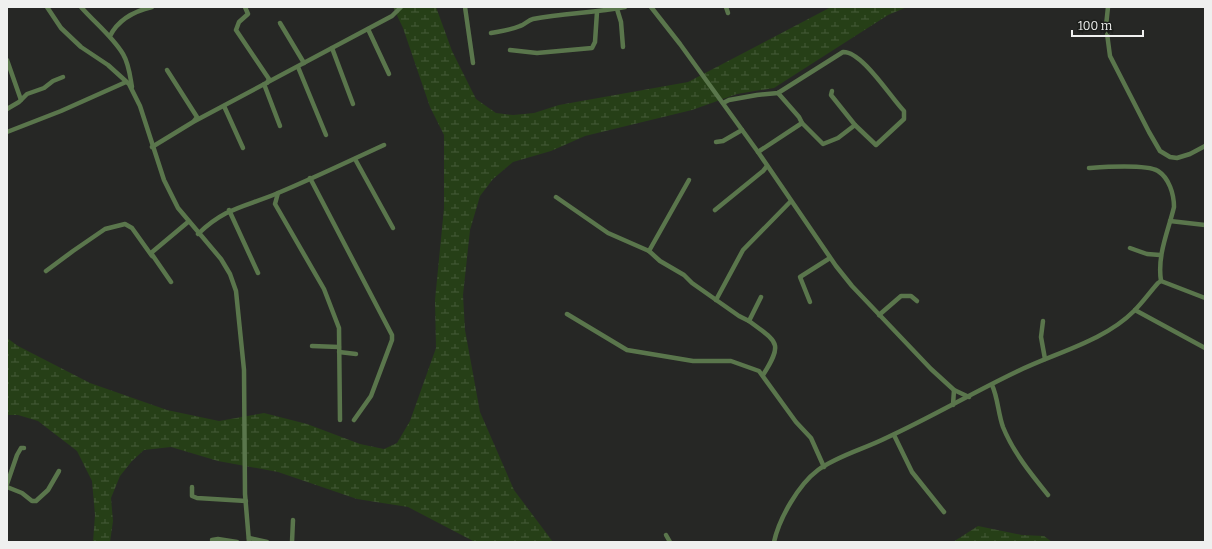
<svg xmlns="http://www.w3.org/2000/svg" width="1212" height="549" font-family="Bitter,serif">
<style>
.wetland{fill:url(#wetland-marsh)}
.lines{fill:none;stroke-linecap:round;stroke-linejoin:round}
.street{stroke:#5a764c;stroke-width:4.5}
</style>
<defs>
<pattern id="wetland-marsh" width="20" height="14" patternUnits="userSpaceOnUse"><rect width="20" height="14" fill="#263f17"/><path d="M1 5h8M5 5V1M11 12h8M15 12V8" fill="none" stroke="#465b39"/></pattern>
</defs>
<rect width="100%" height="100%" fill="#262725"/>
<g class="wetland">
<polygon points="393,7 436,7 452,51 476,99 496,113 513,115 534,113 559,105 688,82 831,7 907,7 888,15 774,88 737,94 692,110 585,136 551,151 513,162 493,179 480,196 470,230 463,295 465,330 480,412 514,490 553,542 475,542 408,507 357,499 278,472 218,461 171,447 144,450 132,461 120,476 111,498 113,521 110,542 93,542 95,515 92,481 77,451 38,421 18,415 7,415 7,338 18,346 90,383 167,410 219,421 264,413 307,424 360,444 384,449 397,443 410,421 436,348 435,300 444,208 444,135 430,107 403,28"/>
<polygon points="978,526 1022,535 1044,536 1052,542 953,542"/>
</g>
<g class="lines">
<g class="street">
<polyline points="47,7 61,28 81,47 108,65 129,84 140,106 164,180 178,208 221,259 230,274 236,291 244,370 245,494 249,542"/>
<path d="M81,7c14,16 31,29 42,47 6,10 7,22 9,33"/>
<polyline points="245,7 248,14 239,22 236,30 269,79 267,83"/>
<polyline points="465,7 473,63"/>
<polyline points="651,7 680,44 758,152 836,266 852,286 931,369 954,390 969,397"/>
<polyline points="726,7 728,13"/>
<polyline points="1108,7 1106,26 1110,56 1149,132 1160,151 1170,157 1177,158 1190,154 1205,146"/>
<polyline points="617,9 621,22 623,47"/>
<polyline points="280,23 304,63"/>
<polyline points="368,29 389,74"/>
<path d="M491,33c10,-2 20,-3 29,-7 6,-2 8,-6 13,-7 31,-6 61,-6 92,-12"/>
<path d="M110,36c8,-16 25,-25 42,-29"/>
<polyline points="332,48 353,104"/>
<polyline points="510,50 537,53 592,48 595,42 597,12"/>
<polyline points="7,60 21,100"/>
<polyline points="298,67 326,135"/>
<polyline points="167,70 197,117 194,121"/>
<polyline points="264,84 280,126"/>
<polyline points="832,91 831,95 855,125"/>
<polyline points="778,93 799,117 802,123"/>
<path d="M723,103l6,-3 28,-5 21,-2 65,-41c19,-1 48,46 61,59v8l-28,26 -21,-20 -17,13 -15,6 -21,-21 -44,29"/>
<polyline points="224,106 243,148"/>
<polyline points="7,109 19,102 27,94 44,88 53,81 63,77"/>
<polyline points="7,132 61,111 126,82"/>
<polyline points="716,142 723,141 742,130"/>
<polyline points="152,147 193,122 392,16 401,7"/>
<polyline points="355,159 393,228"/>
<path d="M1089,168c15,-1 57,-4 69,3 11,7 16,23 16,36 -6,25 -17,48 -13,74"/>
<polyline points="310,178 392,335 392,340 371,396 354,420"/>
<polyline points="278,193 275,204 324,289 339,328 340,420"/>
<polyline points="556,197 608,233 649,251 660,261 684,275 692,283 739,316 749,321"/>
<polyline points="229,210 258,273"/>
<polyline points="715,210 763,171 767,166"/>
<polyline points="1170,221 1205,225"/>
<path d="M198,234c28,-27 47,-27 80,-41 36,-15 71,-32 106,-48"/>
<polyline points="1130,248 1147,254 1160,255"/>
<polyline points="649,251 689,180"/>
<polyline points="46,271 73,251 105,229 125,224 132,228 152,256"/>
<polyline points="171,282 151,253 188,222"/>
<path d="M761,297l-12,24c28,21 35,21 14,54"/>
<polyline points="716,300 743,250 791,201"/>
<polyline points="810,302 800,277 830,258"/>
<polyline points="1135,310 1205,348"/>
<polyline points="567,314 627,350 693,361 731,361 759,371 796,422 811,438 824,467"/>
<polyline points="879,315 901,296 911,296 917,301"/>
<polyline points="1043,321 1041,337 1045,359"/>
<polyline points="312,346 339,347"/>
<polyline points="339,352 356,354"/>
<path d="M992,385c6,13 6,28 11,42 10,25 28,47 45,68"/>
<polyline points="953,405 954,390"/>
<polyline points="894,435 912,472 944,512"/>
<polyline points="7,484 17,455 21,448 24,448"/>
<polyline points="7,487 22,493 32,501 36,501 48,490 59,471"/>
<polyline points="192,487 192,496 197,498 246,501"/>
<polyline points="666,535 670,542"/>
<polyline points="249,538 267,542"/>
<polyline points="212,540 218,539 237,542"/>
<polyline points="292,542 293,520"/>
<path d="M774,542c5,-23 24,-57 44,-72 19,-14 46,-21 68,-32 44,-20 86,-45 130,-66 38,-19 87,-30 118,-61 9,-9 16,-19 24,-28l3,-2 44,17"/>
</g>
</g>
<rect width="1212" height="549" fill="none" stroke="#eff0ef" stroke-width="16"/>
<path d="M1072 30v6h71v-6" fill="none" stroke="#eff0ef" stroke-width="2"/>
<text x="1078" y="30" font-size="12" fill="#eff0ef" stroke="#1c1e1b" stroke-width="3" paint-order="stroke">100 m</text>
</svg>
